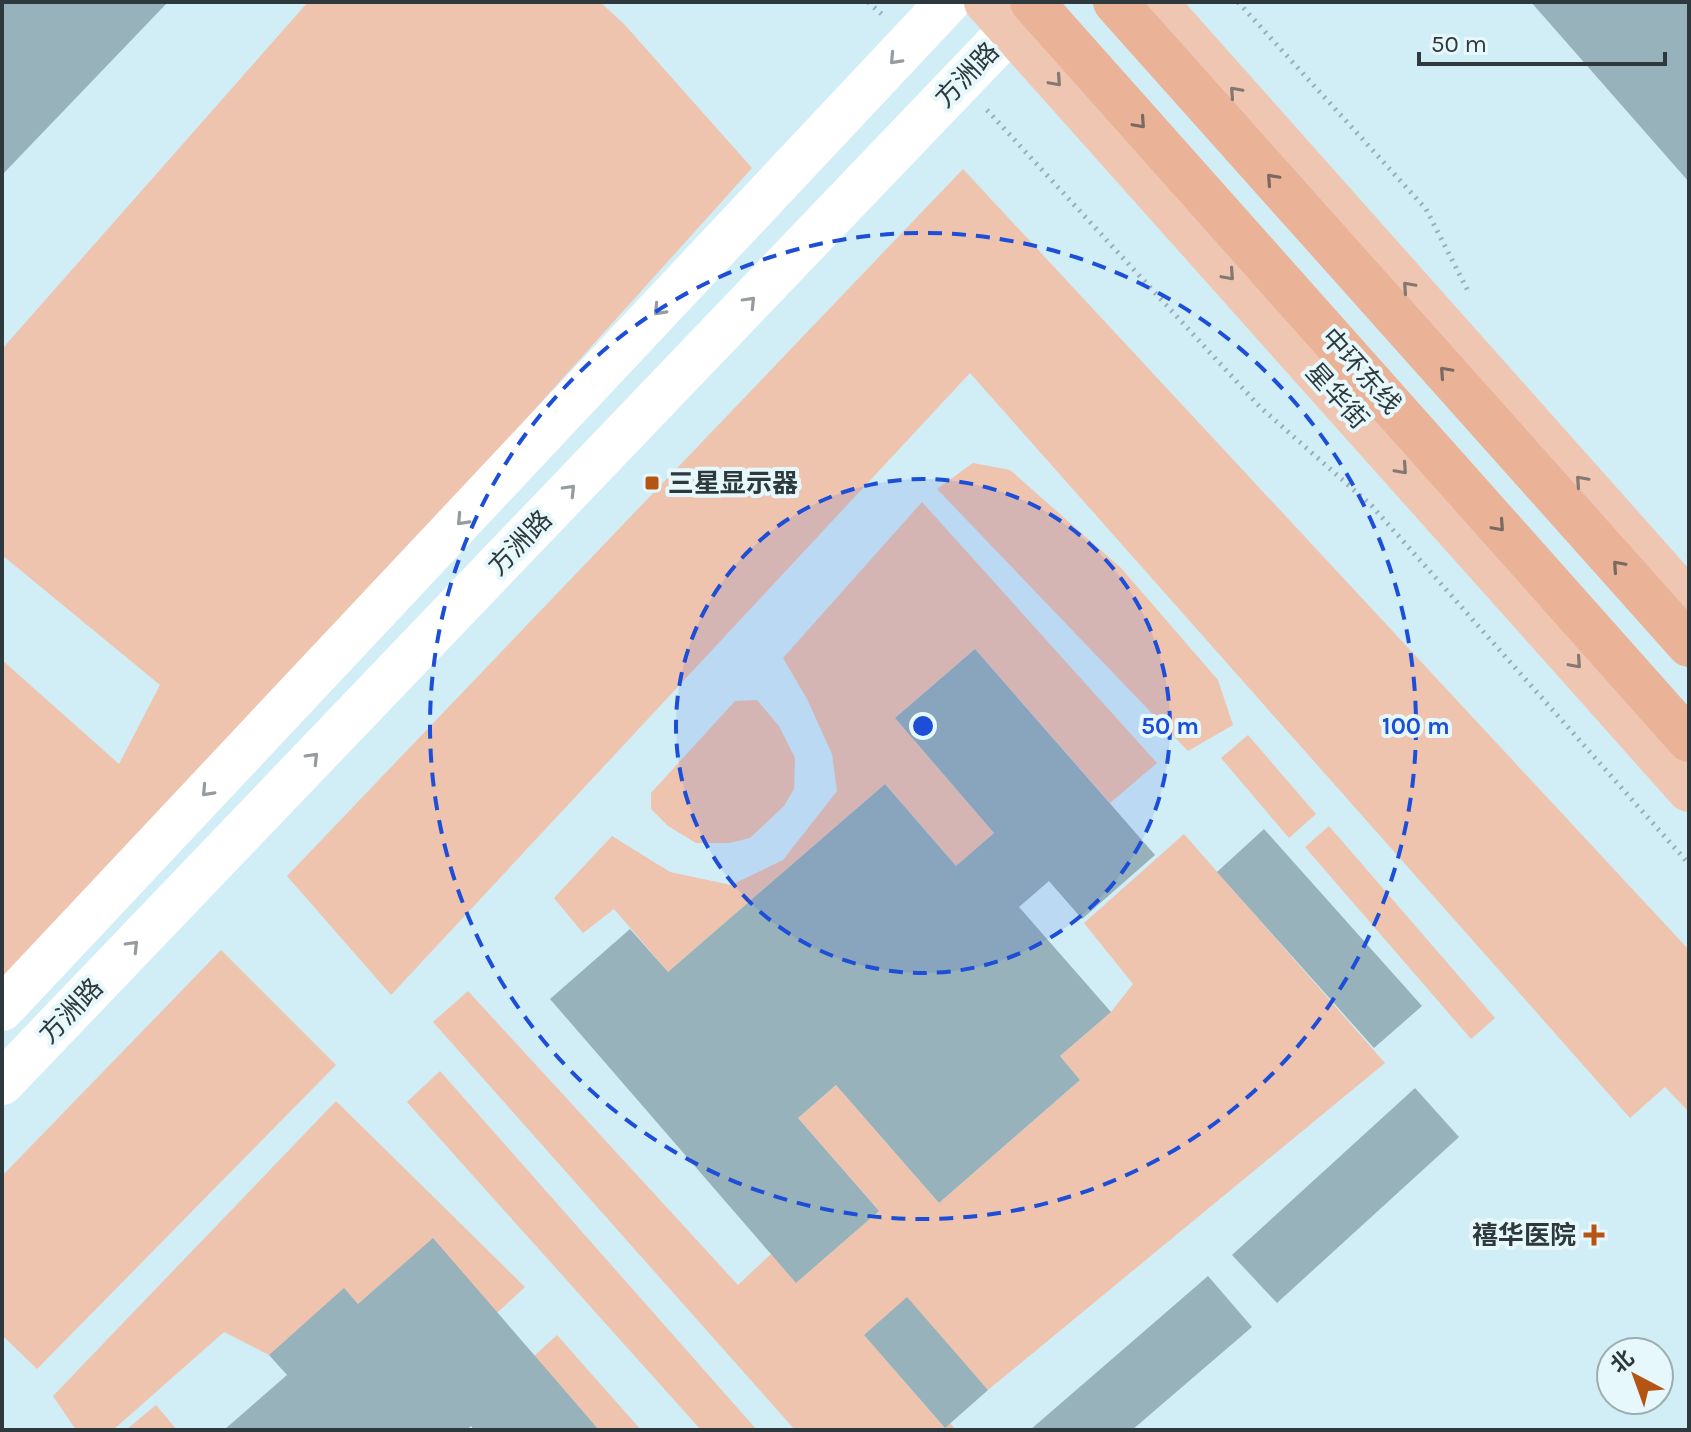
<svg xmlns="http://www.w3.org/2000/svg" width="1691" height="1432" font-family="Karla,'Noto Sans SC',sans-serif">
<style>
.green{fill:#eec4af}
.building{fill:#97b2ba}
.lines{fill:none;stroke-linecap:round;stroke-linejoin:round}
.path{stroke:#99afb7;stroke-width:5;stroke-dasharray:2 6;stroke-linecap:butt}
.secondary{stroke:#fff;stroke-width:44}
.primary{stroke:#efc6b1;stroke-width:44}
.trunk{stroke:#eab397;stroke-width:44}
.oneway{stroke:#969c9e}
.oneway2{stroke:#857871}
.oneway3{stroke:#796a61}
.ring{fill:none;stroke:#1d4ed8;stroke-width:4;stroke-dasharray:14 10}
.poi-dot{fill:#b65513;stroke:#e7f8fd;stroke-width:3}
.labels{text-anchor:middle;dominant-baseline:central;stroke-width:8;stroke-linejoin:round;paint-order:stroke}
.street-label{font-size:26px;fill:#2e393d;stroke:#e7f8fd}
.poi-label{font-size:26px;font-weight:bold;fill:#2e393d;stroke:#e7f8fd;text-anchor:start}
.centre{fill:#1d4ed8;stroke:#e7f8fd;stroke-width:4}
.ring-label{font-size:24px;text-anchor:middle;font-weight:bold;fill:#1d4ed8;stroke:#e7f8fd;stroke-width:8;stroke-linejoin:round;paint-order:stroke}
</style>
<rect width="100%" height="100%" fill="#d1edf6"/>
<g class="green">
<polygon points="308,2 600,2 624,24 752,168 245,731 2,979 2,660 119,764 160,685 2,555 2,349"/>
<polygon points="963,169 1689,950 1689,1112 1665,1087 1630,1118 970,373 391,995 287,876"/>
<polygon points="973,463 1010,470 1121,568 1218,680 1233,725 1188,751 937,489"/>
<polygon points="922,502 1157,763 1110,803 975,649 895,718 994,833 956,866 885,784 668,972 614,909 583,933 554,898 612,836 670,872 731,885 783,860 837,791 832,754 807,699 783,658"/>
<polygon points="757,700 779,726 795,758 794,789 784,806 750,838 729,843 696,843 668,826 651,809 651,793 735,701"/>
<polygon points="1248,735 1316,814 1289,838 1221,758"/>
<polygon points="1329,826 1495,1018 1471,1039 1305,847"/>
<polygon points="1184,834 1385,1063 988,1390 907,1298 864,1335 944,1427 950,1423 956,1430 795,1430 433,1022 468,991 738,1285 771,1254 797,1282 879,1211 798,1118 836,1085 939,1203 1080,1080 1060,1056 1111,1012 1133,984 1084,923"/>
<polygon points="221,950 336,1065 37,1369 2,1335 2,1176"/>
<polygon points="440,1071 757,1430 701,1430 407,1102"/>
<polygon points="336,1101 525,1287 497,1313 433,1239 358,1304 344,1289 269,1355 224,1332 113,1430 76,1430 53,1396"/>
<polygon points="557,1335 641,1430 599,1430 534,1356"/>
<polygon points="156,1405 177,1430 126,1430"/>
</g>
<g class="building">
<polygon points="2,2 168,2 2,175"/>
<polygon points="1531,2 1689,2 1689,182"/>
<polygon points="975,649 1155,855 1082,919 1049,881 1019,907 1111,1012 1060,1056 1080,1080 939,1203 836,1085 798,1118 879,1211 796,1283 550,999 630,929 668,972 885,784 956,866 994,833 895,718"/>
<polygon points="1264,829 1422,1006 1374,1048 1217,872"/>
<polygon points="1415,1088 1459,1137 1277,1303 1232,1255"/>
<polygon points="433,1238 599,1430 474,1430 471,1426 467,1430 224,1430 287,1375 269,1355 344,1288 358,1304"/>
<polygon points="1208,1276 1252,1327 1132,1430 1030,1430"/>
<polygon points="907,1297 988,1390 945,1428 864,1335"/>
</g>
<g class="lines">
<g class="path">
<polyline points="868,2 885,17"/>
<polyline points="1238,2 1426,209 1469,293"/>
<polyline points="987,110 1260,407 1372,506 1689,864"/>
</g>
<g class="secondary">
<polyline points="2,1009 948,2"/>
<polyline points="2,1083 1037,2"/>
</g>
<g class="primary">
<polyline points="986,2 1689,790"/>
<polyline points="1155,2 1689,602"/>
</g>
<g class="trunk">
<polyline points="1032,2 1689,740"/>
<polyline points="1115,2 1689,645"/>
</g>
</g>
<defs><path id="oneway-chevron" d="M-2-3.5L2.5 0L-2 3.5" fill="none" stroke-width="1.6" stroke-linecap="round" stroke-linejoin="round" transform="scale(2)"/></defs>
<g class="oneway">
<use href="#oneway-chevron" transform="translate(895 59) rotate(133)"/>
<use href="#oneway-chevron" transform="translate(750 302) rotate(-46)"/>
<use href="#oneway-chevron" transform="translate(659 310) rotate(133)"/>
<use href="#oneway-chevron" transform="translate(570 490) rotate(-46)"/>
<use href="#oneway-chevron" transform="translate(462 520) rotate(133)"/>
<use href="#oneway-chevron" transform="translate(313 758) rotate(-46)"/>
<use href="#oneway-chevron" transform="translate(207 791) rotate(133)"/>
<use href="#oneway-chevron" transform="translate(133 946) rotate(-46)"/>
</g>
<g class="oneway2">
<use href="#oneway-chevron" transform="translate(1056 81) rotate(48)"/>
<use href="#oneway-chevron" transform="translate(1235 92) rotate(-132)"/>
<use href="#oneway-chevron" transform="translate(1229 275) rotate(48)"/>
<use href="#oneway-chevron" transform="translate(1408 287) rotate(-132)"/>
<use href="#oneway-chevron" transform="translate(1402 469) rotate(48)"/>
<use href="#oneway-chevron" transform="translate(1581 481) rotate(-132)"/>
<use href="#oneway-chevron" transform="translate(1576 663) rotate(48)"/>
</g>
<g class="oneway3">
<use href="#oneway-chevron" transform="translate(1140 123) rotate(48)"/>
<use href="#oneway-chevron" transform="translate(1272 179) rotate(-132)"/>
<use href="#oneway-chevron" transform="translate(1445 372) rotate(-132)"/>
<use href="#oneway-chevron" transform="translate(1499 526) rotate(48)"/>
<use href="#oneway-chevron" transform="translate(1618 566) rotate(-132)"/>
</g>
<circle cx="923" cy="726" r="247" fill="#1d4ed8" fill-opacity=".12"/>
<g class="ring">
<circle cx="923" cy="726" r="247"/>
<circle cx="923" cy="726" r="493"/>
</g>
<g class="poi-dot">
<rect x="644" y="475" width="16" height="16" rx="4"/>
<path d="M1590 1223h8v8h8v8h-8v8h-8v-8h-8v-8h8z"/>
</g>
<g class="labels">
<g class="street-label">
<text transform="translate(967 75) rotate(-46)">方洲路</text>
<text transform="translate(1361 371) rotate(48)">中环东线</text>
<text transform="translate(1337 396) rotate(48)">星华街</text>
<text transform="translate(520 543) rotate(-46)">方洲路</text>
<text transform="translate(71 1011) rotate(-46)">方洲路</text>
</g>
<g class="poi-label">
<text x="668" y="483">三星显示器</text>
<text x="1576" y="1235" text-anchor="end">禧华医院</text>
</g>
</g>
<circle cx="923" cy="726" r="12" class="centre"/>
<g class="ring-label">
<text x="1170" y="734">50 m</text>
<text x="1416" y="734">100 m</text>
</g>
<rect width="1691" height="1432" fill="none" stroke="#2e393d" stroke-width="8"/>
<g transform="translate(1635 1376) rotate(319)"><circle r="38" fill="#e7f8fd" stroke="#9dacb0" stroke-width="2"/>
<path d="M0-6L14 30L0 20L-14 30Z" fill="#b65513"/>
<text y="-12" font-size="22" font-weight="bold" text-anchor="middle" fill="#2e393d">北</text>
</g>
<path d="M1419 52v12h246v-12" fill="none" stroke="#2e393d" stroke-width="4"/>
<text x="1431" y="52" font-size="24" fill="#2e393d" stroke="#e7f8fd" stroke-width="6" paint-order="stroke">50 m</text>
</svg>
